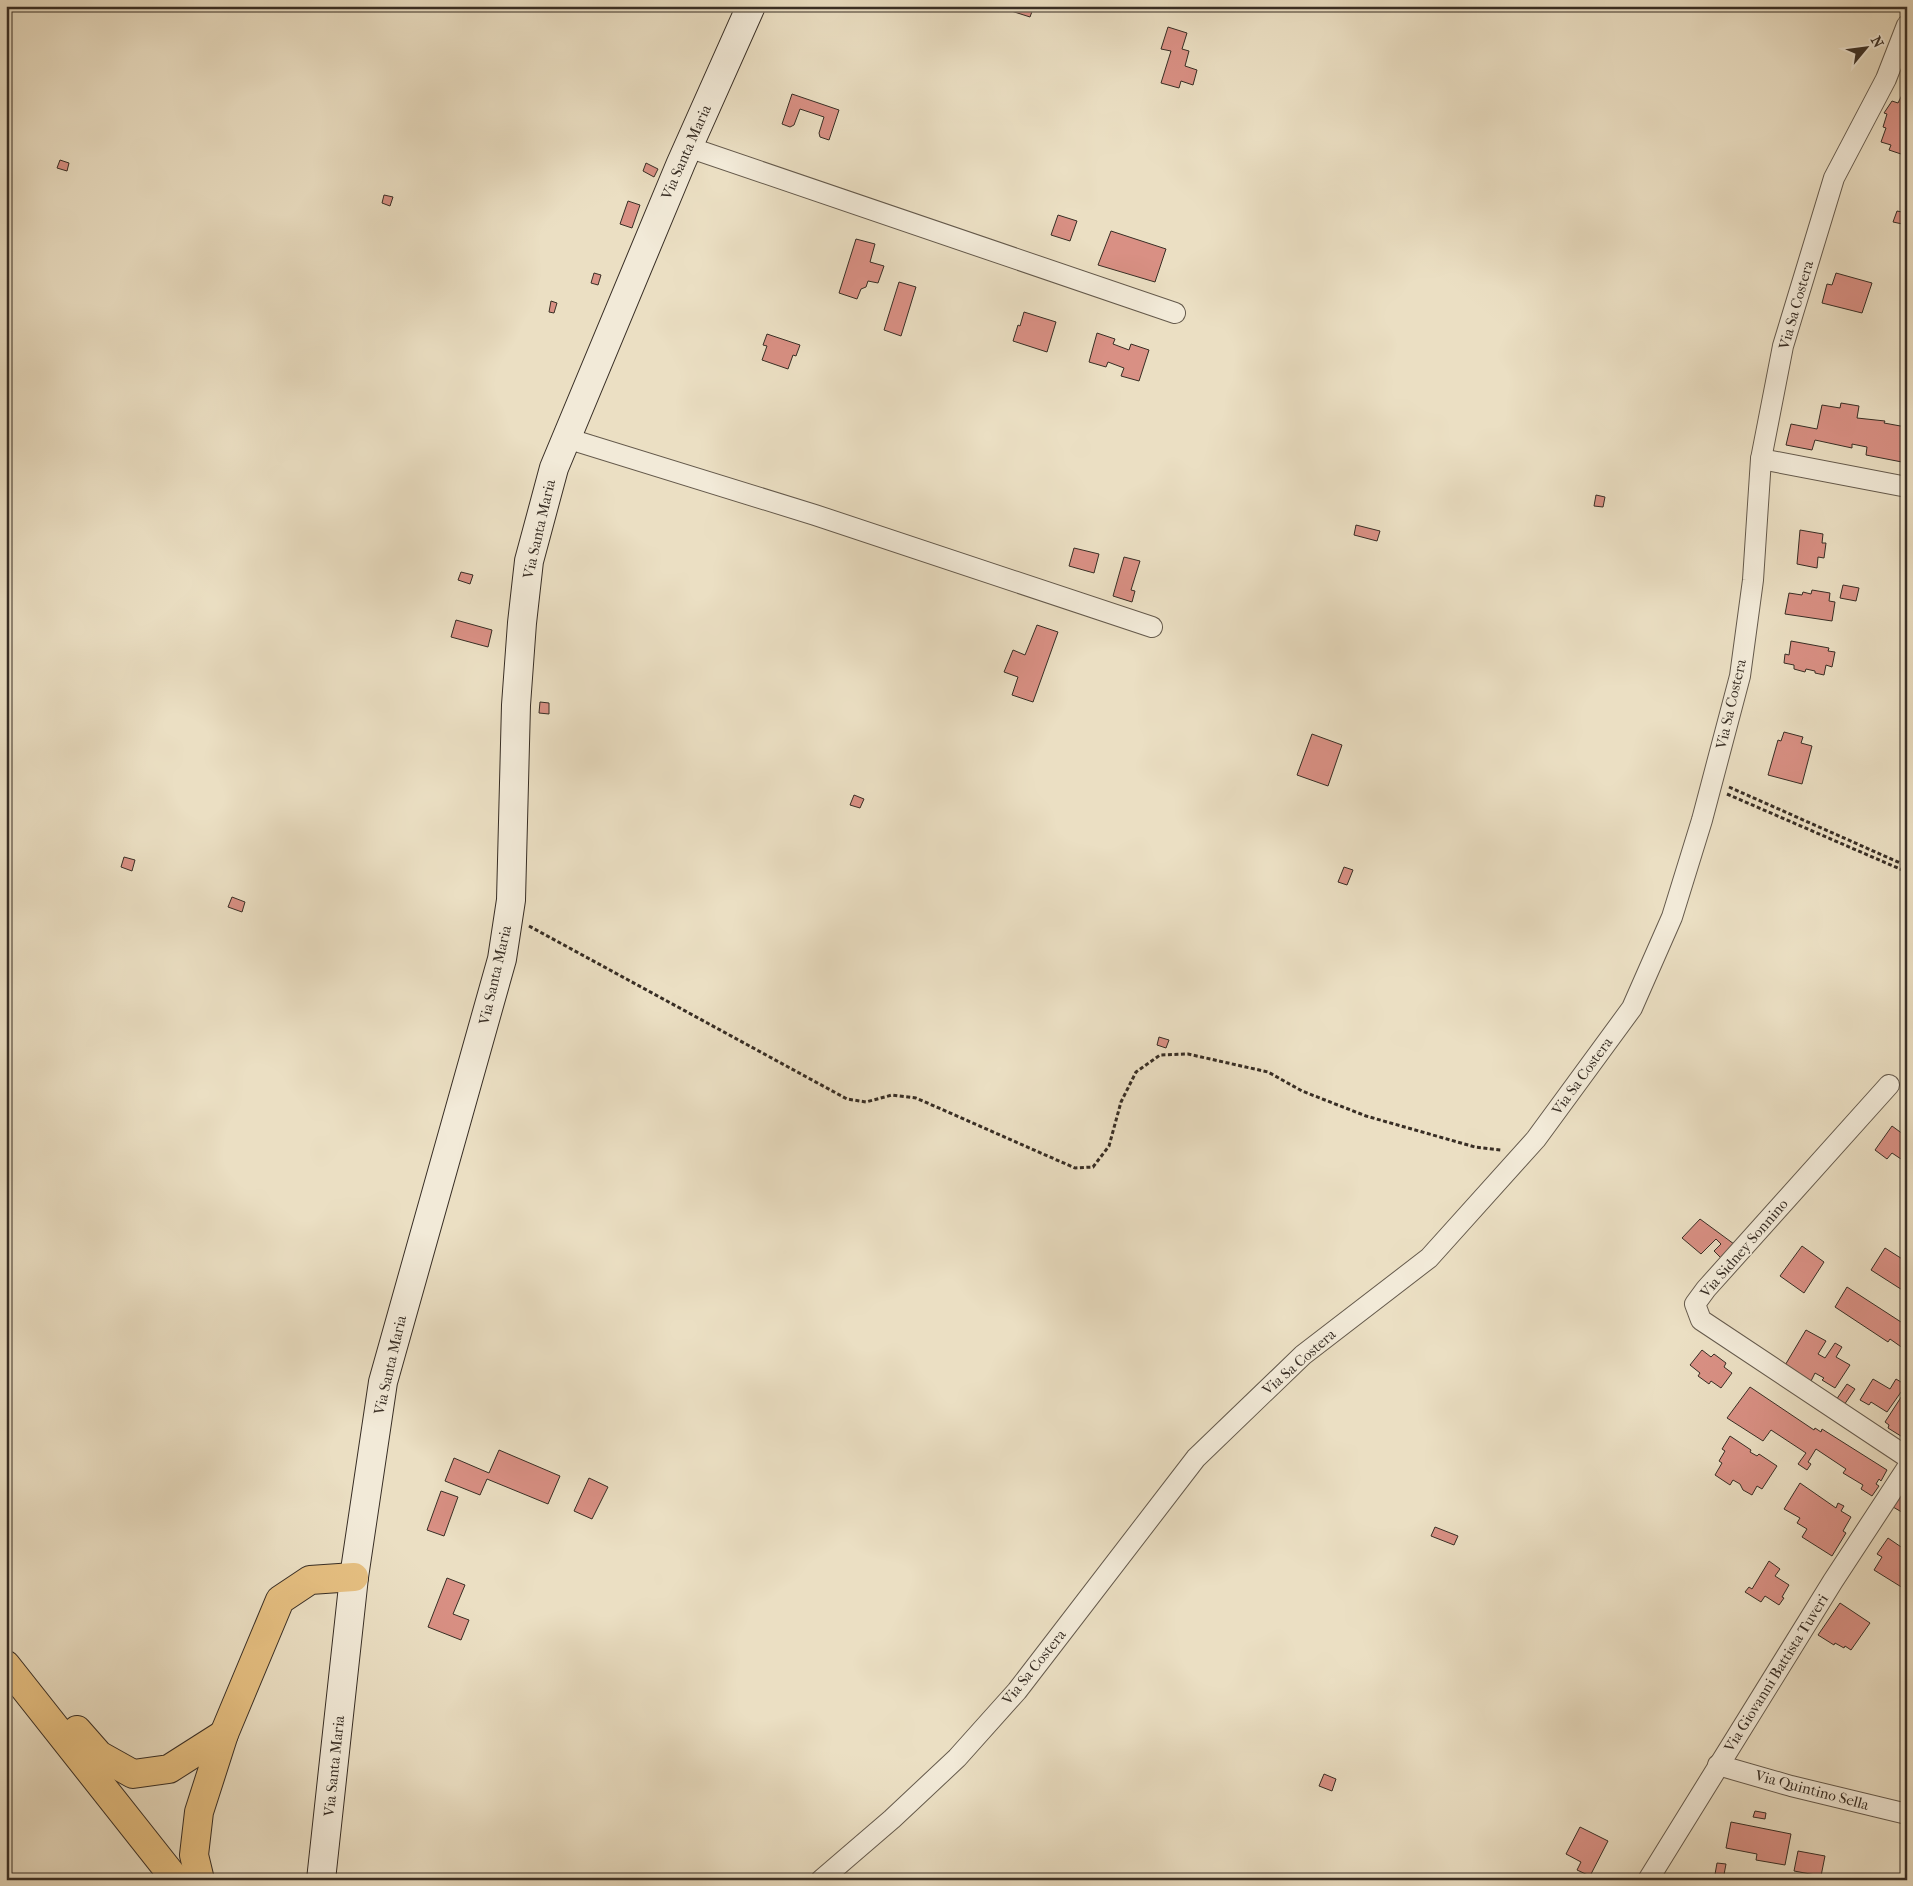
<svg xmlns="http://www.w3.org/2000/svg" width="1913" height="1886" font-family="'IM FELL French Canon',serif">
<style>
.building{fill:#d99084;stroke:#382e25}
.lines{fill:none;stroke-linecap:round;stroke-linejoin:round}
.street-casing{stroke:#655a4c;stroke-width:22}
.secondary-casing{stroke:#382e25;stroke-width:30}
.primary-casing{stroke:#382e25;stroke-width:30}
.path{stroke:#382e25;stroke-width:3;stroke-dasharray:4 2.5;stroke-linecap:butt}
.street{stroke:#f2ead8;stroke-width:20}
.secondary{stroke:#f2ead8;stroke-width:28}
.primary{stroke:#e6c082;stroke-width:28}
.labels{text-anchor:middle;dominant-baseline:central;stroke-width:4;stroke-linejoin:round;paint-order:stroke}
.street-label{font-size:15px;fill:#382e25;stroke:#f2ead8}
</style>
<rect width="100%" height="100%" fill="#ebdfc3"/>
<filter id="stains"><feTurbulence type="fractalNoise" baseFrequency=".004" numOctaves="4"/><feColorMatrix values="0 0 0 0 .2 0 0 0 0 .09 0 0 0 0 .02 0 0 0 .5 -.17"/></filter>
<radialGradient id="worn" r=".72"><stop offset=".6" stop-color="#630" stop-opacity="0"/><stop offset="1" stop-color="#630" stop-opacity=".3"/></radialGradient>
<g class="building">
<polygon points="1006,6 1034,6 1030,17 1005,9"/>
<polygon points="1168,27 1187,33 1182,49 1189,51 1185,66 1197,70 1193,85 1181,81 1179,88 1161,83 1171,51 1161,49"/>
<polygon points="792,94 839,110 829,140 820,137 819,133 824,117 800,109 794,125 790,127 782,124"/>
<polygon points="1902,95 1907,97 1907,156 1889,150 1891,145 1881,142 1886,128 1883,127 1887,114 1884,113 1892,101 1898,103"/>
<polygon points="60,160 69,163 67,171 57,168"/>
<polygon points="646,163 658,169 654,177 643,171"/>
<polygon points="384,195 393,197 390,206 382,203"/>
<polygon points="628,201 640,205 632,228 620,224"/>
<polygon points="1897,211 1907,213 1907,225 1893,222"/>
<polygon points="1058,215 1077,221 1070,241 1051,235"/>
<polygon points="1111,231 1166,249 1155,282 1098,265"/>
<polygon points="856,239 875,244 870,262 884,266 878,283 868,281 866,287 861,289 857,299 839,293"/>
<polygon points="594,273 601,275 598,285 591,283"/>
<polygon points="1836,273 1872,283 1862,313 1822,303 1827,284 1832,285"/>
<polygon points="899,282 916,287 901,336 884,330"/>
<polygon points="551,301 557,303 554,313 549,312"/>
<polygon points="1024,312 1056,322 1047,352 1013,341 1018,325 1020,326"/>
<polygon points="1097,333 1115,339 1113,344 1129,350 1131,344 1149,350 1139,381 1121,376 1124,368 1108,362 1106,367 1089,362"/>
<polygon points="767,334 800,345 796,356 793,355 788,369 762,360 767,346 763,345"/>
<polygon points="1841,403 1859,406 1857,418 1885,421 1884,423 1906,427 1905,436 1907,437 1907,463 1866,455 1867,447 1852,444 1852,448 1815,440 1812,450 1786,445 1791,424 1817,429 1822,405 1840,408"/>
<polygon points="1596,495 1605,497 1603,507 1594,506"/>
<polygon points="1356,525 1380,531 1377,541 1354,535"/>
<polygon points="1800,530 1823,534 1822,543 1826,543 1824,558 1818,557 1817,568 1797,564"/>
<polygon points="1074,548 1099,554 1094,573 1069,566"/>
<polygon points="1124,557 1140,561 1131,590 1135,591 1132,602 1113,596"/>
<polygon points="461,572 473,575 470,584 458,580"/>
<polygon points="1843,585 1859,588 1856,601 1840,598"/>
<polygon points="1812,590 1830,593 1829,601 1835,602 1832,621 1785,614 1789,593 1802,595 1803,592 1811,594"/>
<polygon points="456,620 492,630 488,647 451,637"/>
<polygon points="1037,625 1058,632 1033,702 1012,695 1018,677 1004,672 1013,650 1025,655"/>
<polygon points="1791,641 1829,648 1828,651 1835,652 1832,667 1826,665 1824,675 1815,673 1815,671 1806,669 1805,672 1794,669 1794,665 1784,663 1785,654 1789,655"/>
<polygon points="540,702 549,703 549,714 539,713"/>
<polygon points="1784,732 1803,737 1801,743 1812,746 1802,784 1768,775 1778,740 1781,741"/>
<polygon points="1312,734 1342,745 1328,786 1297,775"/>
<polygon points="854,795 864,799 860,808 850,805"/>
<polygon points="124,857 135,860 132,871 121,867"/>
<polygon points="1344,867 1353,870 1347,885 1338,882"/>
<polygon points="232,897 245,902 242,912 228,907"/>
<polygon points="1159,1037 1169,1040 1166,1048 1157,1045"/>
<polygon points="1892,1126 1907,1137 1907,1163 1892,1153 1887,1159 1875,1150"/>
<polygon points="1700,1219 1734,1244 1721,1258 1714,1251 1721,1244 1716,1239 1701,1254 1682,1238"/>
<polygon points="1802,1246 1824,1262 1804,1293 1780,1276"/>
<polygon points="1885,1248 1907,1262 1907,1293 1871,1270"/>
<polygon points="1847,1287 1901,1322 1903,1320 1907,1323 1907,1351 1890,1339 1888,1342 1835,1307"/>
<polygon points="1806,1330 1826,1341 1818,1354 1825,1358 1835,1343 1842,1347 1836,1357 1850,1365 1835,1388 1822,1380 1824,1378 1815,1373 1810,1383 1784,1367"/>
<polygon points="1702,1350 1711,1357 1714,1354 1726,1363 1724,1367 1732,1373 1721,1388 1711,1381 1709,1384 1698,1376 1700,1373 1690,1365"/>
<polygon points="1873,1379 1890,1389 1896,1379 1906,1385 1887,1412 1871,1402 1869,1405 1860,1400"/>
<polygon points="1847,1384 1855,1389 1844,1405 1836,1400"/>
<polygon points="1750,1387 1814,1430 1815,1428 1821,1432 1822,1429 1887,1470 1881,1481 1879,1479 1876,1484 1879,1486 1872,1496 1861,1489 1863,1485 1843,1473 1846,1469 1816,1449 1808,1462 1811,1464 1807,1470 1798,1464 1806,1453 1771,1430 1763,1441 1727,1418"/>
<polygon points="1907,1388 1907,1433 1904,1438 1888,1428 1889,1425 1885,1422"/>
<polygon points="1730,1436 1751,1450 1750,1452 1757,1456 1759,1454 1777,1466 1762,1489 1757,1486 1752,1495 1743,1490 1740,1484 1733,1480 1730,1485 1715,1475 1722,1463 1719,1461 1725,1451 1722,1449"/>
<polygon points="499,1450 560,1476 548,1504 487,1479 480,1495 445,1481 454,1458 489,1473"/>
<polygon points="589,1478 608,1487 592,1519 574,1511"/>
<polygon points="1800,1483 1836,1508 1838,1503 1844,1506 1841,1511 1851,1517 1843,1531 1846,1533 1832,1556 1802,1537 1807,1529 1797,1523 1800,1518 1784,1509"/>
<polygon points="1907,1486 1907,1515 1893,1507"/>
<polygon points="441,1491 458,1497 444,1536 427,1530"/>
<polygon points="1435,1527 1458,1536 1454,1545 1431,1536"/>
<polygon points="1888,1538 1907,1551 1907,1582 1903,1588 1874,1570 1882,1557 1877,1554"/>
<polygon points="1769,1561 1780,1569 1775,1576 1789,1585 1782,1597 1784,1598 1779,1605 1765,1596 1761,1602 1745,1592 1749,1587 1752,1589"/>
<polygon points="447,1578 465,1585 453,1614 469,1620 461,1640 428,1627"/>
<polygon points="1840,1603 1870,1623 1851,1650 1845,1646 1844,1648 1835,1643 1834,1645 1818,1635"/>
<polygon points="1324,1774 1336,1779 1332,1791 1319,1786"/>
<polygon points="1755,1811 1766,1813 1765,1819 1753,1817"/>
<polygon points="1731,1822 1791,1834 1785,1865 1756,1860 1757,1854 1726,1848"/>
<polygon points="1580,1827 1608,1841 1590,1876 1577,1870 1581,1862 1566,1854"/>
<polygon points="1798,1851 1825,1856 1821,1876 1794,1871"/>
<polygon points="1717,1863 1726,1864 1723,1880 1714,1880"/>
</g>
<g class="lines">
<defs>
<g id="street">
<polyline points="688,147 1175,313"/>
<polyline points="566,438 815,515 1152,627"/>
<polyline points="1761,459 1907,487"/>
<polyline points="1889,1085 1706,1289 1695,1304 1701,1320 1907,1457"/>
<polyline points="1718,1765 1791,1786 1907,1814"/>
<polyline points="821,1880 892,1819 957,1758 1017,1691 1196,1458 1303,1355 1429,1258 1536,1139 1632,1008 1672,917 1702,820 1740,676 1753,580 1761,459 1783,346 1834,178 1886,79 1907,25"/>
<polyline points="1648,1880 1833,1581 1907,1468"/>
</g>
<polyline id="secondary" points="321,1880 354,1577 383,1382 502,959 511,900 516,705 522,623 529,561 554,468 681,163 751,6"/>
<g id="primary">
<polyline points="6,1665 176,1880"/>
<polyline points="77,1730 99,1755 133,1774 169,1769 224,1734"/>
<polyline points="200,1880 194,1855 199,1812 224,1734 280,1600 310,1580 354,1577"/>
</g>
</defs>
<use href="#street" class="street-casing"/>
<use href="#secondary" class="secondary-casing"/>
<use href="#primary" class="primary-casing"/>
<g class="path">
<polyline points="1729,787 1907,866"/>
<polyline points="1727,794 1907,872"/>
<polyline points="529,926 847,1099 866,1102 892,1095 916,1098 1075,1168 1093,1167 1109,1146 1121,1102 1136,1072 1160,1055 1188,1054 1268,1072 1302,1091 1366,1116 1475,1147 1501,1150"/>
</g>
<use href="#street" class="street"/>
<use href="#secondary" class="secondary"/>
<use href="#primary" class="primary"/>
</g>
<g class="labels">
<g class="street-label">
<text transform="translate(686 152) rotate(-66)">Via Santa Maria</text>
<text transform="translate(1796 305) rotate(-74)">Via Sa Costera</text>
<text transform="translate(539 529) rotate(-77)">Via Santa Maria</text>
<text transform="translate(1731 704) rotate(-77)">Via Sa Costera</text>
<text transform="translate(495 975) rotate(-77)">Via Santa Maria</text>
<text transform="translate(1582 1076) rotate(-54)">Via Sa Costera</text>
<text transform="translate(1744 1248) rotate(-49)">Via Sidney Sonnino</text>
<text transform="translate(1299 1362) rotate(-41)">Via Sa Costera</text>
<text transform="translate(390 1365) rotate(-77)">Via Santa Maria</text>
<text transform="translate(1034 1667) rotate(-51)">Via Sa Costera</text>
<text transform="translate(1776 1673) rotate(-58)">Via Giovanni Battista Tuveri</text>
<text transform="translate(334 1766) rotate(-84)">Via Santa Maria</text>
<text transform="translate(1812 1790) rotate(15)">Via Quintino Sella</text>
</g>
</g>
<rect width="1913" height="1886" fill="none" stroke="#ebdfc3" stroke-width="25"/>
<rect x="8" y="8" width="1898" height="1871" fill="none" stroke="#382e25" stroke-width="2.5"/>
<rect x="12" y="12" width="1888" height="1861" fill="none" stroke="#382e25"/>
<g transform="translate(1866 48) rotate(61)" stroke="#f2ead8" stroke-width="4" paint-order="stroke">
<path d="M0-4L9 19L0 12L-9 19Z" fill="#382e25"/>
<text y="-8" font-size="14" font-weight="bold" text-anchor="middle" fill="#382e25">N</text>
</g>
<rect width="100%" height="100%" filter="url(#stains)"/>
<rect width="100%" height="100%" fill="url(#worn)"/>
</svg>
